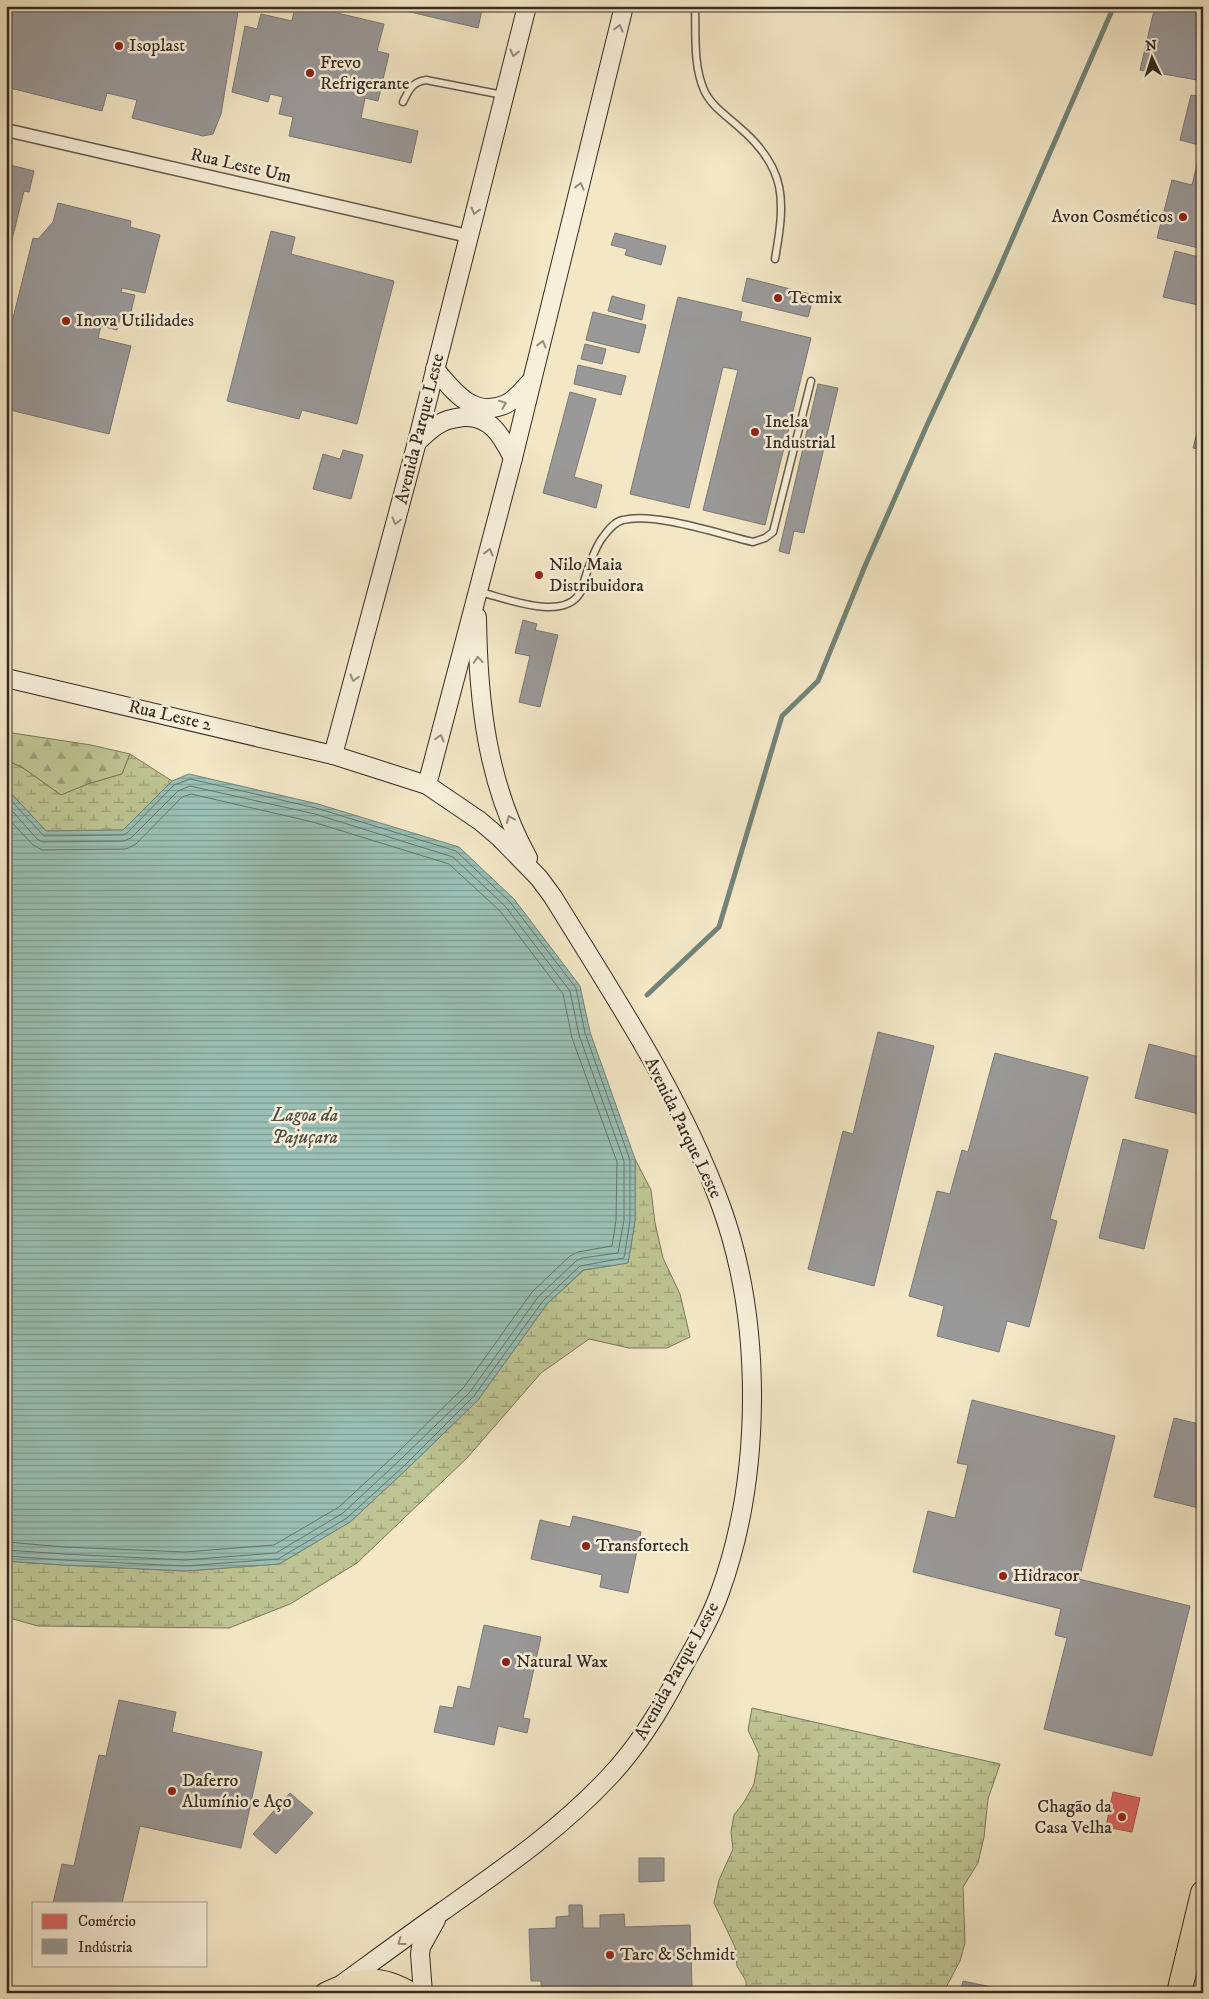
<svg xmlns="http://www.w3.org/2000/svg" width="1209" height="1999" font-family="'IM FELL DW Pica',serif">
<style>
.forest{fill:url(#forest-firs);stroke:#7a785a}
.wetland{fill:url(#wetland-marsh);stroke:#7a785a}
.water{fill:url(#water-rules);stroke:#728479}
.shops{fill:#e06666;stroke:#ad5451}
.industry{fill:#999;stroke:#7b7875}
.lines{fill:none;stroke-linecap:round;stroke-linejoin:round}
.shore{stroke:#68766a;stroke-width:1}
.stream{stroke:#728479;stroke-width:5}
.lane-casing{stroke:#645a4a;stroke-width:9}
.street-casing{stroke:#645a4a;stroke-width:15}
.secondary-casing{stroke:#352b20;stroke-width:20}
.primary-casing{stroke:#352b20;stroke-width:22}
.highway-casing{stroke:#352b20;stroke-width:26}
.lane{stroke:#f7efda;stroke-width:6}
.street{stroke:#f7efda;stroke-width:12}
.secondary{stroke:#f7efda;stroke-width:18}
.primary{stroke:#f3e7c6;stroke-width:20}
.highway{stroke:#f3e7c6;stroke-width:24}
.oneway{stroke:#968d7d}
.poi-dot{fill:#8f2418;stroke:#f7efda;stroke-width:2}
.labels{text-anchor:middle;dominant-baseline:central;stroke-width:5;stroke-linejoin:round;paint-order:stroke}
.poi-label{font-size:18px;fill:#352b20;stroke:#f7efda;text-anchor:start}
.street-label{font-size:18px;fill:#352b20;stroke:#f7efda}
.water-label{font-size:19px;font-style:italic;fill:#4e5045;stroke:#f7efda}
</style>
<defs>
<pattern id="forest-firs" width="22" height="20" patternUnits="userSpaceOnUse" patternTransform="scale(1.25)"><rect width="22" height="20" fill="#bec493"/><path d="M5 1l3.5 6h-7zM16 11l3.5 6h-7z" fill="#9b9f78"/></pattern>
<pattern id="wetland-marsh" width="20" height="14" patternUnits="userSpaceOnUse" patternTransform="scale(1.25)"><rect width="20" height="14" fill="#bec493"/><path d="M1 5h8M5 5V1M11 12h8M15 12V8" fill="none" stroke="#9b9f78"/></pattern>
<pattern id="water-rules" width="6" height="5" patternUnits="userSpaceOnUse" patternTransform="scale(1.25)"><rect width="6" height="5" fill="#9bc0b5"/><path d="M0 2.5h6" fill="none" stroke="#7f9c93"/></pattern>
</defs>
<rect width="100%" height="100%" fill="#f3e7c6"/>
<filter id="stains"><feTurbulence type="fractalNoise" baseFrequency=".004" numOctaves="4"/><feColorMatrix values="0 0 0 0 .2 0 0 0 0 .09 0 0 0 0 .02 0 0 0 .5 -.17"/></filter>
<radialGradient id="worn" r=".72"><stop offset=".6" stop-color="#630" stop-opacity="0"/><stop offset="1" stop-color="#630" stop-opacity=".3"/></radialGradient>
<polygon class="forest" points="6,732 91,745 130,754 122,774 88,784 61,795 23,768 6,760"/>
<g class="wetland">
<polygon points="130,754 172,781 123,830 46,831 6,788 6,760 23,768 61,795 88,784 122,774"/>
<polygon points="635,1159 651,1190 655,1223 663,1258 680,1294 690,1337 667,1348 629,1348 589,1339 541,1373 467,1458 357,1563 290,1604 229,1628 38,1626 6,1617 6,1561 63,1565 185,1571 279,1564 350,1522 409,1467 478,1400 547,1304 584,1270 628,1263 635,1221"/>
<polygon points="752,1708 1000,1764 988,1799 984,1837 978,1863 963,1887 965,1943 960,1961 943,1993 746,1993 746,1981 737,1966 735,1947 714,1903 719,1880 733,1849 731,1832 734,1815 744,1802 754,1784 759,1754 748,1730"/>
</g>
<polygon class="water" points="189,774 318,804 459,847 514,899 580,986 590,1032 635,1159 635,1221 628,1263 583,1270 547,1304 478,1400 409,1467 350,1522 279,1564 185,1571 63,1565 6,1561 6,788 46,831 123,830 172,781"/>
<polygon class="shops" points="1113,1792 1140,1798 1132,1832 1106,1827"/>
<g class="industry">
<polygon points="6,6 239,6 221,114 213,134 203,136 132,118 137,100 107,93 102,111 6,87"/>
<polygon points="295,6 307,6 384,24 377,51 389,54 378,101 365,98 361,118 418,131 411,163 289,136 293,117 279,114 283,97 270,94 268,102 232,92 245,26 257,29 261,14 292,21"/>
<polygon points="385,6 483,6 478,28"/>
<polygon points="1155,6 1203,6 1203,81 1140,70"/>
<polygon points="1191,95 1203,97 1203,146 1180,140"/>
<polygon points="1200,152 1203,153 1203,188 1199,187 1197,195 1203,197 1203,249 1157,238 1172,180 1192,185"/>
<polygon points="6,164 34,171 29,192 24,191 6,264"/>
<polygon points="58,203 131,221 130,227 160,235 145,293 122,288 121,292 135,295 130,316 121,314 117,330 101,326 98,338 131,346 109,434 6,409 6,346 33,238 38,239 53,222"/>
<polygon points="271,231 295,237 291,254 394,281 357,424 302,410 299,419 227,401"/>
<polygon points="615,233 666,246 661,265 625,255 627,249 611,245"/>
<polygon points="1175,251 1203,258 1203,287 1198,305 1163,297"/>
<polygon points="747,278 814,295 808,317 742,301"/>
<polygon points="612,296 645,305 642,320 608,311"/>
<polygon points="678,297 742,312 740,321 811,338 765,525 703,510 738,370 723,367 689,508 630,494"/>
<polygon points="593,312 646,325 639,353 586,340"/>
<polygon points="585,344 606,349 602,364 581,359"/>
<polygon points="578,365 626,376 621,395 574,384"/>
<polygon points="818,384 838,388 804,533 794,531 789,554 779,551"/>
<polygon points="570,392 596,399 574,477 602,485 596,508 543,493"/>
<polygon points="1203,411 1203,450 1193,448"/>
<polygon points="343,450 363,455 351,499 313,489 323,454 340,459"/>
<polygon points="523,620 537,624 535,630 558,635 540,707 519,702 530,656 515,653"/>
<polygon points="878,1032 934,1046 874,1286 808,1269 843,1131 853,1134"/>
<polygon points="1149,1044 1203,1058 1203,1115 1135,1098"/>
<polygon points="995,1053 1088,1077 1050,1219 1057,1221 1029,1327 1007,1321 999,1352 937,1336 944,1306 909,1296 937,1191 950,1194 962,1150 968,1152"/>
<polygon points="1123,1139 1168,1150 1144,1249 1099,1238"/>
<polygon points="972,1400 1115,1436 1079,1579 1190,1606 1152,1756 1044,1729 1067,1638 1055,1635 1061,1609 913,1572 928,1511 955,1518 968,1465 957,1463"/>
<polygon points="1174,1418 1203,1425 1203,1509 1154,1497"/>
<polygon points="573,1516 641,1532 628,1593 600,1587 602,1575 531,1559 540,1520 570,1527"/>
<polygon points="484,1625 541,1637 523,1718 530,1719 527,1733 498,1726 494,1745 434,1732 440,1706 453,1708 458,1686 470,1689"/>
<polygon points="119,1700 176,1712 172,1732 262,1752 241,1848 140,1826 122,1903 53,1903 62,1864 74,1866 99,1755 106,1756"/>
<polygon points="290,1793 313,1813 276,1854 253,1834"/>
<polygon points="639,1858 664,1858 664,1881 639,1882"/>
<polygon points="569,1905 582,1905 583,1928 600,1928 600,1915 624,1914 625,1927 690,1925 692,1987 541,1992 541,1981 531,1981 529,1929 556,1928 556,1917 569,1916"/>
<polygon points="963,1981 1019,1993 960,1993"/>
</g>
<g class="lines">
<g class="shore">
<polyline points="6,795 44,836 123,835 127,833 174,785 190,779 316,808 456,851 510,902 576,988 585,1033 630,1160 630,1221 624,1258 580,1266 543,1301 474,1396 406,1464 347,1518 278,1559 185,1566 63,1560 6,1556"/>
<polyline points="6,804 37,839 42,842 124,841 131,838 178,791 190,786 315,814 453,857 505,906 570,991 579,1035 624,1161 624,1220 618,1253 582,1258 576,1261 538,1297 470,1392 401,1459 343,1513 276,1553 185,1560 64,1554 6,1550"/>
<polyline points="6,816 32,844 42,850 126,849 136,844 182,797 191,794 313,822 449,864 500,911 563,994 572,1038 617,1162 616,1220 612,1246 578,1252 570,1256 532,1292 464,1387 396,1454 339,1507 274,1545 185,1552 64,1547 6,1542"/>
</g>
<polyline class="stream" points="647,995 719,927 782,716 818,681 865,566 927,425 993,283 1114,6"/>
<defs>
<g id="lane">
<path d="M695,6c1,27 -2,59 9,84 7,16 23,26 36,38 48,41 45,74 35,131"/>
<path d="M403,102c6,-12 9,-20 23,-22l77,15"/>
<path d="M480,592c25,6 83,30 100,1 3,-5 4,-13 6,-18 4,-12 9,-28 17,-38 5,-7 11,-15 20,-17 32,-8 96,14 130,22l12,-4 8,-6 38,-151"/>
</g>
<polyline id="street" points="6,130 468,236"/>
<g id="secondary">
<path d="M435,369c18,22 39,50 71,35 11,-5 18,-16 26,-24"/>
<path d="M417,442c7,-6 15,-15 24,-19 6,-4 15,-5 22,-6 28,-2 39,20 50,41"/>
<path d="M477,617c1,84 10,167 51,241"/>
<path d="M6,678l327,77 94,30 53,36 20,17 39,40 14,19c61,99 128,199 168,309 42,116 41,270 -1,386 -10,28 -26,55 -41,82 -19,37 -40,71 -69,102 -49,53 -109,94 -167,135 -34,24 -68,49 -101,73"/>
<polyline points="333,755 417,442 527,6"/>
<polyline points="427,785 513,458 624,6"/>
<polyline points="423,1993 420,1954 421,1947 436,1920"/>
</g>
<path id="primary" d="M325,1993c33,-16 54,-20 87,0"/>
<polyline id="highway" points="1179,1993 1203,1893"/>
</defs>
<use href="#lane" class="lane-casing"/>
<use href="#street" class="street-casing"/>
<use href="#secondary" class="secondary-casing"/>
<use href="#primary" class="primary-casing"/>
<use href="#highway" class="highway-casing"/>
<use href="#lane" class="lane"/>
<use href="#street" class="street"/>
<use href="#secondary" class="secondary"/>
<use href="#primary" class="primary"/>
<use href="#highway" class="highway"/>
</g>
<defs><path id="oneway-chevron" d="M-2-3.5L2.5 0L-2 3.5" fill="none" stroke-width="1.6" stroke-linecap="round" stroke-linejoin="round" transform="scale(1.25)"/></defs>
<g class="oneway">
<use href="#oneway-chevron" transform="translate(619 28) rotate(-76)"/>
<use href="#oneway-chevron" transform="translate(514 53) rotate(104)"/>
<use href="#oneway-chevron" transform="translate(580 186) rotate(-76)"/>
<use href="#oneway-chevron" transform="translate(475 211) rotate(104)"/>
<use href="#oneway-chevron" transform="translate(542 344) rotate(-76)"/>
<use href="#oneway-chevron" transform="translate(503 404) rotate(-21)"/>
<use href="#oneway-chevron" transform="translate(396 521) rotate(105)"/>
<use href="#oneway-chevron" transform="translate(489 552) rotate(-76)"/>
<use href="#oneway-chevron" transform="translate(478 660) rotate(-94)"/>
<use href="#oneway-chevron" transform="translate(354 678) rotate(105)"/>
<use href="#oneway-chevron" transform="translate(440 738) rotate(-75)"/>
<use href="#oneway-chevron" transform="translate(510 819) rotate(-112)"/>
<use href="#oneway-chevron" transform="translate(401 1942) rotate(144)"/>
</g>
<g class="poi-dot">
<circle cx="119" cy="46" r="5"/>
<circle cx="310" cy="73" r="5"/>
<circle cx="1183" cy="217" r="5"/>
<circle cx="778" cy="298" r="5"/>
<circle cx="66" cy="321" r="5"/>
<circle cx="755" cy="432" r="5"/>
<circle cx="539" cy="575" r="5"/>
<circle cx="586" cy="1546" r="5"/>
<circle cx="1003" cy="1576" r="5"/>
<circle cx="506" cy="1662" r="5"/>
<circle cx="172" cy="1791" r="5"/>
<circle cx="1122" cy="1817" r="5"/>
<circle cx="610" cy="1955" r="5"/>
</g>
<g class="labels">
<g class="poi-label">
<text x="129" y="46">Isoplast</text>
<text x="320" y="63">Frevo<tspan x="320" dy="21">Refrigerante</tspan></text>
<text x="1173" y="217" text-anchor="end">Avon Cosméticos</text>
<text x="788" y="298">Tecmix</text>
<text x="76" y="321">Inova Utilidades</text>
<text x="765" y="422">Inelsa<tspan x="765" dy="21">Industrial</tspan></text>
<text x="549" y="565">Nilo Maia<tspan x="549" dy="21">Distribuidora</tspan></text>
<text x="596" y="1546">Transfortech</text>
<text x="1013" y="1576">Hidracor</text>
<text x="516" y="1662">Natural Wax</text>
<text x="182" y="1781">Daferro<tspan x="182" dy="21">Alumínio e Aço</tspan></text>
<text x="1112" y="1807" text-anchor="end">Chagão da<tspan x="1112" dy="21">Casa Velha</tspan></text>
<text x="620" y="1955">Tarc &amp; Schmidt</text>
</g>
<g class="street-label">
<text transform="translate(241 166) rotate(13)">Rua Leste Um</text>
<text transform="translate(420 429) rotate(-76)">Avenida Parque Leste</text>
<text transform="translate(170 716) rotate(13)">Rua Leste 2</text>
<text transform="translate(683 1128) rotate(64)">Avenida Parque Leste</text>
<text transform="translate(677 1671) rotate(-61)">Avenida Parque Leste</text>
</g>
<g class="water-label">
<text x="305" y="1115">Lagoa da<tspan x="305" dy="22">Pajuçara</tspan></text>
</g>
</g>
<rect width="1209" height="1999" fill="none" stroke="#f3e7c6" stroke-width="25"/>
<rect x="8" y="8" width="1194" height="1984" fill="none" stroke="#352b20" stroke-width="2.5"/>
<rect x="12" y="12" width="1184" height="1974" fill="none" stroke="#352b20"/>
<rect x="32" y="1902" width="175" height="65" fill="#f7efda" stroke="#a9a190"/>
<rect x="42" y="1914" width="25" height="15" fill="#e06666" stroke="#a9a190"/>
<text x="78" y="1926" font-size="15" fill="#352b20">Comércio</text>
<rect x="42" y="1939" width="25" height="15" fill="#999999" stroke="#a9a190"/>
<text x="78" y="1952" font-size="15" fill="#352b20">Indústria</text>
<g transform="translate(1152 58) rotate(356)" stroke="#f7efda" stroke-width="4" paint-order="stroke">
<path d="M0-4L9 19L0 12L-9 19Z" fill="#352b20"/>
<text y="-8" font-size="14" font-weight="bold" text-anchor="middle" fill="#352b20">N</text>
</g>
<rect width="100%" height="100%" filter="url(#stains)"/>
<rect width="100%" height="100%" fill="url(#worn)"/>
</svg>
